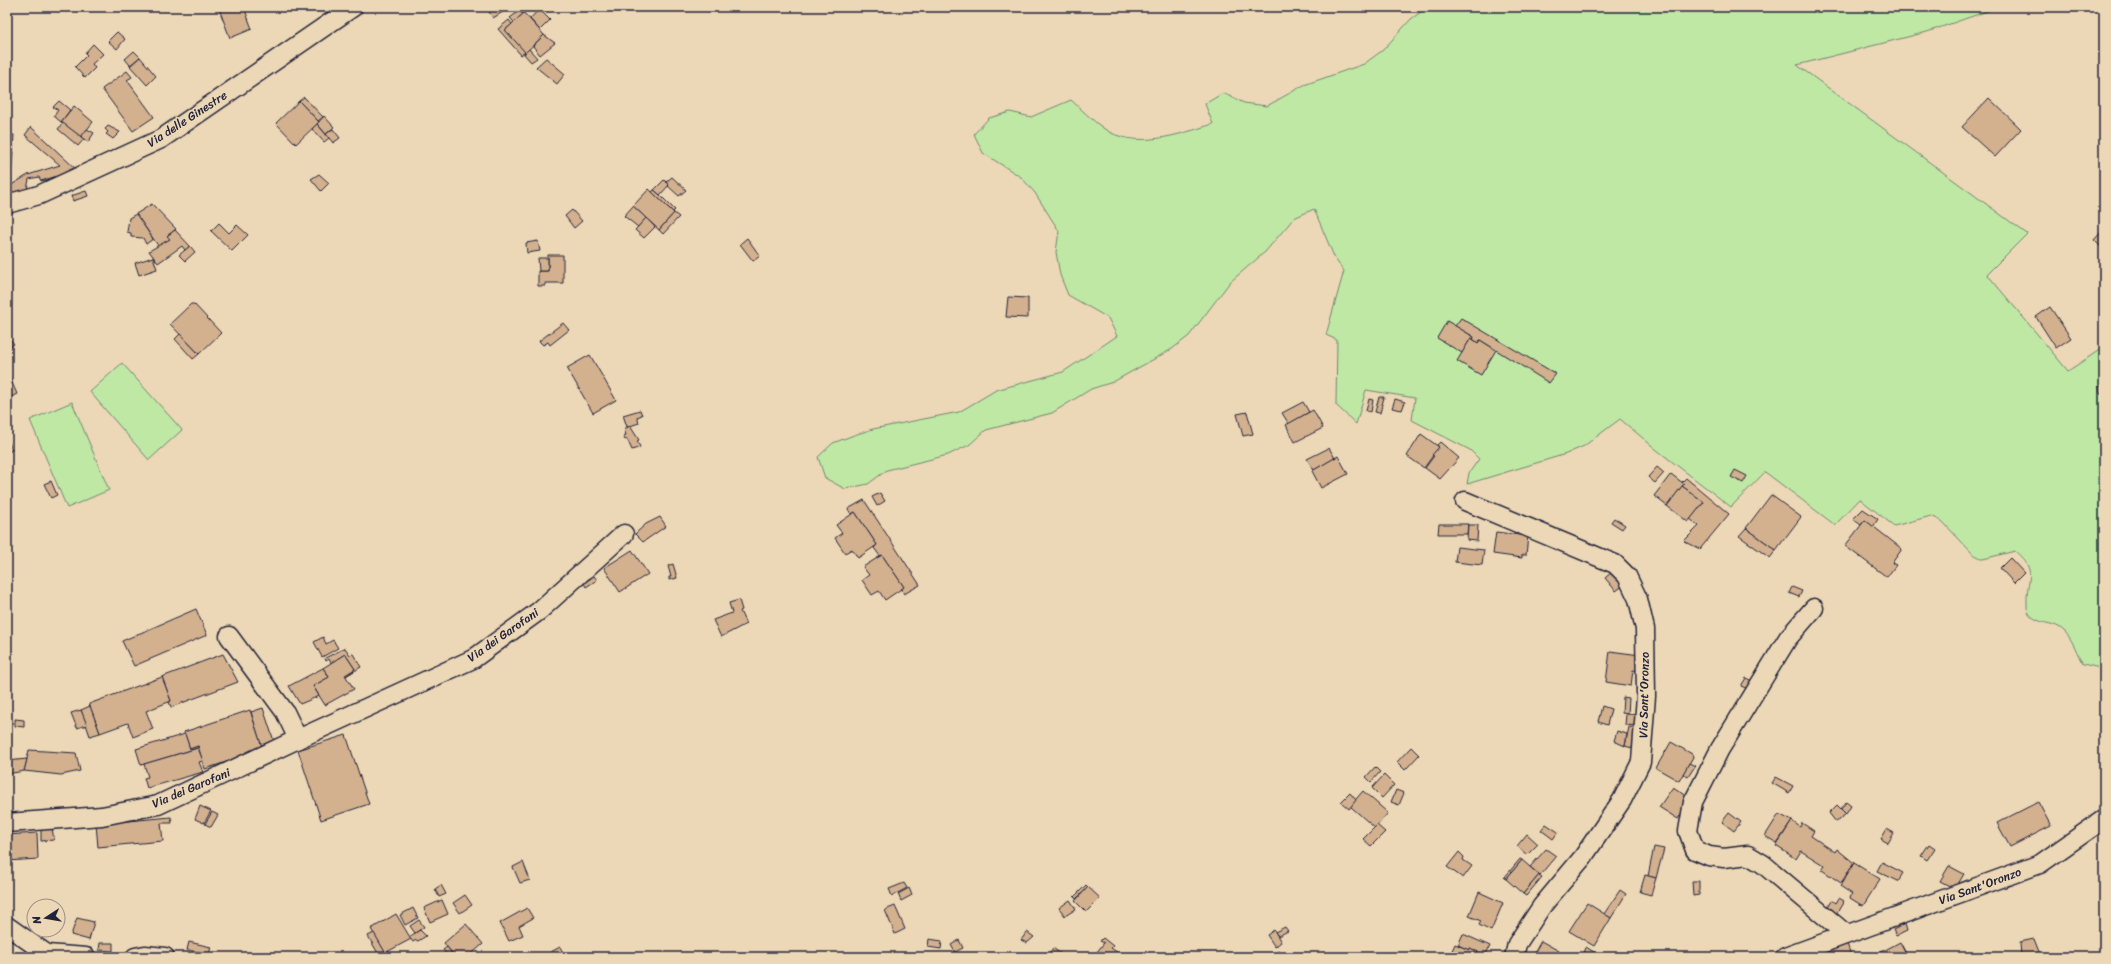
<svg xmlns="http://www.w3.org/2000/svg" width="2111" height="964" font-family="Sriracha,sans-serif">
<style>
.green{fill:#bfe8a4;stroke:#708570}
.building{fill:#d3b18f;stroke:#22223b}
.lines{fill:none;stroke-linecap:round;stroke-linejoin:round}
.minor-casing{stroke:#22223b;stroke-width:21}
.minor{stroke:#ecd8b6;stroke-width:18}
.labels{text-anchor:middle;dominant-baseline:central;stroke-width:3;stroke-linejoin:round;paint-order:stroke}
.street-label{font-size:12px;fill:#22223b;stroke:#ecd8b6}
</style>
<rect width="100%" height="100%" fill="#ecd8b6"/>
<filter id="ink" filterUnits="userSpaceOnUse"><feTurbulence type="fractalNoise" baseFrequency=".025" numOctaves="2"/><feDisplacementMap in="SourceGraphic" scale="8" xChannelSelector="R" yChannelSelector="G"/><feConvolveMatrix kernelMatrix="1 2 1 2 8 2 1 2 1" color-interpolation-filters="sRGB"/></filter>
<g filter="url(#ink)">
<g class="green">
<path d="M1428,7h571l-72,25 -130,33 230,169 -40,40 81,97 36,-24v322l-21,-5c-6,-10 -10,-24 -18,-32 -10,-12 -29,-6 -37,-20 -1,-2 -1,-6 -1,-9 -1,-26 12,-31 -12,-52l-32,8 -10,-5 -31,-33 -11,-5 -37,10 -34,-27 -25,26 -70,-53 -34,35 -74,-57 -37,-31 -36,27 -18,8 -99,30 2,-11 10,-14 -9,-9 -58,-30 3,-22 -49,-8 -10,34 -20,-19 1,-65 -11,-5 18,-64 -9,-12 -21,-50 -20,9 -29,34 -35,30 -41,54 -17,13 -59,33 -22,7 -39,24 -66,17 -17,15 -21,10 -61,15 -19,14 -23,5 -20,-11 -7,-21 15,-14 21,-8 19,-6 86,-17 37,-22 67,-18 54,-36 -9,-18 -40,-23 -8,-20 -4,-23 3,-21 -24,-38 -14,-16 -38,-24 -9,-19 15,-16 21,-6 21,5 40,-17c10,9 21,20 32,28 32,23 77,6 110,-4l-8,-20 18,-11 21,10 23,3 37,-21 60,-21 19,-14 28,-31z"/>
<polygon points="122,363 182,430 149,460 90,392"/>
<polygon points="72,402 109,490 67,508 30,420"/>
</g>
<g class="building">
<polygon points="224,7 244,7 252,29 230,38 219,9"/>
<polygon points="486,7 511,7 493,18"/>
<polygon points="539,9 550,20 540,30 530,19"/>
<polygon points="519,11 523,14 514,22 510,18"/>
<polygon points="524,13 544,35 525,53 505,30"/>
<polygon points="509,20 512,24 505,30 525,52 521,55 498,29"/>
<polygon points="117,32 125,39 117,49 108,41"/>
<polygon points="544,35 555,43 540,55 533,46"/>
<polygon points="93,44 103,54 92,64 95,68 85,78 75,67 87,55 85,53"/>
<polygon points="529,49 537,58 531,62 524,54"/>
<polygon points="134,51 140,57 130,65 125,59"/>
<polygon points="140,57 156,76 147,85 130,66"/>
<polygon points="546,58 565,74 557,84 536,67"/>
<polygon points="127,71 132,77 127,80 154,117 133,131 102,89"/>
<polygon points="304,97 323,117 318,121 299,101"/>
<polygon points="1989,98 2021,129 1995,157 1962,127"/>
<polygon points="59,101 70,110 61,122 54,116 58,110 53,107"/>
<polygon points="299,101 319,122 296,144 276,123"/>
<polygon points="74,106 93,122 81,137 61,122"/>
<polygon points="324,116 334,127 326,134 317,124"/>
<polygon points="63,123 84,139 78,146 58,129"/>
<polygon points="317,124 329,138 324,142 312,129"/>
<polygon points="108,126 120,132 113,139 106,134 108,132 105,129"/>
<polygon points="31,127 77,170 41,181 39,177 29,179 27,190 7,196 7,186 13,184 28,175 60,165 25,135"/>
<polygon points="87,129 94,133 88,142 81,137"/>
<polygon points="333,129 340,138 333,143 326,134"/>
<polygon points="7,134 14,135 11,179 7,179"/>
<polygon points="319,174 329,183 321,191 311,179"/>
<polygon points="672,177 686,190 679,196 668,186 669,185 666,182"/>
<polygon points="664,180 669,185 660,195 654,190"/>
<polygon points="649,189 674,213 659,230 633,206"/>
<polygon points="654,190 660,195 675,210 673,212 652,192"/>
<polygon points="86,191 88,196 73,201 71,196"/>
<polygon points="152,204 176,229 167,236 170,239 159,247 136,214"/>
<polygon points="633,206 646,218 638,227 624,216"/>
<polygon points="572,210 582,221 574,228 565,216"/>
<polygon points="674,213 679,217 663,234 659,230"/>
<polygon points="136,214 153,239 146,244 143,238 131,237 131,233 127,232 129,218"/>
<polygon points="646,218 655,227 644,238 635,230"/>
<polygon points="219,223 229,233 237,225 248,235 232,251 211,231"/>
<polygon points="2104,229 2104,250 2094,240"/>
<polygon points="175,230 190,246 185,250 182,246 158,263 149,251 170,239 167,236"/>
<polygon points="747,238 760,256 753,261 740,244"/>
<polygon points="538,241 540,251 527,253 526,243"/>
<polygon points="190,246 195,252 185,261 179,255"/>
<polygon points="548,255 563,255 563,283 545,283 545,286 538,286 538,271 548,271"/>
<polygon points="153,257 157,269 139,275 135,263"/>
<polygon points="538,258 548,258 548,271 539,271"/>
<polygon points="1008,297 1028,298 1028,318 1006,317"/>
<polygon points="191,304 194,304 221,333 199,354 170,324"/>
<polygon points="2050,307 2071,338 2056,348 2036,317"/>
<polygon points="1461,318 1556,374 1549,383 1480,340 1478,343 1473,339 1474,337 1455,326"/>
<polygon points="1447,321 1474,337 1473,339 1471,338 1462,353 1437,338"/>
<polygon points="563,323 569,330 550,345 548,342 543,345 539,341"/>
<polygon points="180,334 199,354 193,359 175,339"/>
<polygon points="7,335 14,344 7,349"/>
<polygon points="1471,338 1478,343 1480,340 1496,350 1481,375 1457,361"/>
<polygon points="590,355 616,400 593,413 567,368"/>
<polygon points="9,376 17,394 11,397 7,393 7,377"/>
<polygon points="2099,386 2104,386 2104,393 2100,393"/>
<polygon points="1379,397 1384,397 1380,413 1375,412"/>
<polygon points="1369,399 1373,400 1371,412 1366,411"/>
<polygon points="1395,399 1405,402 1402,410 1392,408"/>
<polygon points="1303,402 1309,412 1289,424 1282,413"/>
<polygon points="640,410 642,415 637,417 639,423 627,427 623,415"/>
<polygon points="1313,410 1323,428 1295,442 1286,425"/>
<polygon points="1247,412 1253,434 1243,436 1237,414"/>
<polygon points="630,426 639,440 637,441 640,447 632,450 627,439 625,440 623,436 626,435 624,429"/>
<polygon points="1421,434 1439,447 1424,468 1407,456"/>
<polygon points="7,438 12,450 7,453"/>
<polygon points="1440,442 1459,458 1440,479 1425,468 1434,456 1432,455 1439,447 1437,445"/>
<polygon points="1329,448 1335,458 1314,470 1307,459"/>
<polygon points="1338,456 1348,474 1321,488 1312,471"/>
<polygon points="1657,467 1664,473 1655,483 1648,477"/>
<polygon points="1735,470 1747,476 1743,483 1731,477"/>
<polygon points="1671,474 1684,484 1667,506 1654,496"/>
<polygon points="1686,478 1729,514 1700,549 1684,541 1699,526 1690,519 1704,502 1682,486 1684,484 1682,482"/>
<polygon points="51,481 57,495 51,498 44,484"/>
<polygon points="1682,486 1704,502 1688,522 1667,506"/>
<polygon points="880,493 885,501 877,506 872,497"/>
<polygon points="1771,495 1801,517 1776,550 1746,528"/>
<polygon points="864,500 920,585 904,594 901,589 904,587 882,555 880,556 874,548 877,545 855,512 851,514 848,509"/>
<polygon points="1863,509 1878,519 1873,527 1865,520 1861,525 1853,519"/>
<polygon points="855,512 877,545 858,558 852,549 845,553 835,538 842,533 836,525"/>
<polygon points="660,517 666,526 643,542 635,534 646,524"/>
<polygon points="1614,518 1625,525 1622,529 1611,522"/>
<polygon points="1865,520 1902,549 1892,563 1896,565 1887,577 1845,546"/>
<polygon points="1439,524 1468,524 1467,534 1438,534"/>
<polygon points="1468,525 1478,525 1477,541 1467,540"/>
<polygon points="1746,528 1776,550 1770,558 1739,536"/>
<polygon points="1496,532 1528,536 1526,555 1522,555 1522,558 1493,554"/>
<polygon points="1457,547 1484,550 1482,565 1455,562"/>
<polygon points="632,550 648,574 620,592 604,568"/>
<polygon points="882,555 904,587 885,600 879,591 872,595 862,580 869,575 863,567"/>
<polygon points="2010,558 2024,573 2014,583 2000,568"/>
<polygon points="673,564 677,578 669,580 669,577 671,577 668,566"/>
<polygon points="1613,571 1624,585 1616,591 1605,578"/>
<polygon points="594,576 597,580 586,587 584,583"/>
<polygon points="1792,587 1802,591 1799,597 1789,593"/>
<polygon points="739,600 742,610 740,611 746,624 721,637 713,620 732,613 729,603"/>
<polygon points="196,609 207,635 134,666 122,641"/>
<polygon points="323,637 326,644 333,640 338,648 322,657 314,642"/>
<polygon points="345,648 350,655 353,654 361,667 346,676 355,669 345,654 331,663 329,659 326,661 325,658"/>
<polygon points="1610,651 1640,655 1637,671 1633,670 1631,686 1606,682"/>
<polygon points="223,654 238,682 171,707 169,702 171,701 162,677"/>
<polygon points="345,654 355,669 345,675 354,689 325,705 313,686 329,677 323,668"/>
<polygon points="323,668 329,677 313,686 319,696 300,704 289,686"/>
<polygon points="162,677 171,701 146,711 153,729 133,737 128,723 100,733 89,704"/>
<polygon points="1746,678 1756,683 1752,691 1741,686"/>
<polygon points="1623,697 1629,698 1628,714 1622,713"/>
<polygon points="90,706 100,733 90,736 81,710"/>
<polygon points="1602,706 1611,709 1607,725 1598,722"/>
<polygon points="263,708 274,741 261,745 251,712"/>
<polygon points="81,710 87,725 77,728 71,713"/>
<polygon points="250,710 263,750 205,769 198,746 190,749 184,732"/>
<polygon points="1626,714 1642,715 1641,726 1625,725"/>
<polygon points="15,719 24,720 24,727 15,726"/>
<polygon points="1629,727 1641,728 1639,750 1625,746"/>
<polygon points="1617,731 1627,734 1625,746 1614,741"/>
<polygon points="185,734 190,749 198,746 198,748 141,765 136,749"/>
<polygon points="346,735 369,804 321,820 298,750"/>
<polygon points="1671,742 1692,754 1693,757 1679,781 1656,768"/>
<polygon points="1411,747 1419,755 1405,770 1397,762"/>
<polygon points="198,748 203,761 199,762 203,772 147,788 144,778 148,777 144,764"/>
<polygon points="29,750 76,753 80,771 61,775 24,771"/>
<polygon points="27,759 24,771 7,774 7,761"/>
<polygon points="1689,763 1695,766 1688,777 1683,774"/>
<polygon points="1375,767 1380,772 1371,782 1366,777"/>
<polygon points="1384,775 1394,785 1382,798 1372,788"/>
<polygon points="1776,777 1793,786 1789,793 1772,783"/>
<polygon points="1673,787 1690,798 1678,819 1659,807"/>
<polygon points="1396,790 1404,793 1399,805 1391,802"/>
<polygon points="1363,791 1388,813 1375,828 1350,806"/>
<polygon points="1350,793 1356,800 1349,809 1341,802"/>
<polygon points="1846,802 1851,806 1846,814 1841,809"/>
<polygon points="2038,802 2051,826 2010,847 1997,823"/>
<polygon points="1837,805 1846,814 1836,822 1829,813"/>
<polygon points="200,806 211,811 204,823 195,819"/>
<polygon points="212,812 218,815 211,827 205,824"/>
<polygon points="1729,813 1741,822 1734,831 1722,822"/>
<polygon points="1779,814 1792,821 1777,843 1765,836"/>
<polygon points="171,817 172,823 161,823 163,841 98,847 96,824"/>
<polygon points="1792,821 1800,827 1802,823 1814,831 1811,836 1835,852 1837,849 1854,863 1841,883 1822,870 1825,866 1801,851 1796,859 1776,846"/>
<polygon points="1546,824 1558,832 1553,839 1541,830"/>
<polygon points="1377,825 1385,832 1371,846 1363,839"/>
<polygon points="52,828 54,840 41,841 41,829"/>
<polygon points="1887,829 1894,833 1888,843 1881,839"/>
<polygon points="37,833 38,859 7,861 7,835"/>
<polygon points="1527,834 1538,844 1527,855 1517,846"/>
<polygon points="1929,844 1935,848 1927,860 1921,856"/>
<polygon points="1654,847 1664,849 1656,878 1648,876"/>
<polygon points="1546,849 1556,856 1540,875 1530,867"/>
<polygon points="1459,852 1464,857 1463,860 1472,866 1463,878 1447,867"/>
<polygon points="1520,859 1522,860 1506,879 1504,878"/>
<polygon points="1522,860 1539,875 1523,894 1506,879"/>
<polygon points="523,862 530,880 520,883 513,867"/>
<polygon points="1882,862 1903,873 1898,881 1877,871"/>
<polygon points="1854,863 1880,879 1863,906 1850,898 1852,894 1840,886"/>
<polygon points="1949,866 1964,874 1955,889 1940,881"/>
<polygon points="1539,875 1542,877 1526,896 1523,894"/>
<polygon points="1645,875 1656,878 1651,895 1640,892"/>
<polygon points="1692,881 1699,881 1699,895 1693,896"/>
<polygon points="904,883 907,888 892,896 889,889"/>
<polygon points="441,885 446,894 439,897 435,889"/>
<polygon points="1086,885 1088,887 1076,899 1074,897"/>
<polygon points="1088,887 1100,898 1086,912 1075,901"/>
<polygon points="909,888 912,895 901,901 898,894"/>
<polygon points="1620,890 1626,894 1611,918 1604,914"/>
<polygon points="1479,892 1503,903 1491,931 1479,925 1481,921 1469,916"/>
<polygon points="465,895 472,905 460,913 453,903"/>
<polygon points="1839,898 1844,901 1835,916 1826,910 1832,900 1836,903"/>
<polygon points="442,900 448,914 430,922 424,908"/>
<polygon points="1070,900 1076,909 1065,916 1059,908"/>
<polygon points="1587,903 1611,918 1594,946 1569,931"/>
<polygon points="895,906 905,929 895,934 885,910"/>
<polygon points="413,908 418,918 405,925 400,915"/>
<polygon points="527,908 533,918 519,926 523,935 509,941 500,923"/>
<polygon points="396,914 411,939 385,953 371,929"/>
<polygon points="77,918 94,922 89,940 71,935"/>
<polygon points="419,920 424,927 415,933 410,926"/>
<polygon points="466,924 483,944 468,957 455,957 444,943"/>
<polygon points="1905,924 1907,931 1896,936 1893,930"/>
<polygon points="1285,927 1288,931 1278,936 1275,932"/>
<polygon points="420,930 426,936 418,941 416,940 413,942 409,937"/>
<polygon points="1274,930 1281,942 1275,947 1267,935"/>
<polygon points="1027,932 1034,937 1027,943 1021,940"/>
<polygon points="374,933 385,952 379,955 368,936"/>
<polygon points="1463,934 1490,946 1485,956 1470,948 1469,950 1458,945"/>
<polygon points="1103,938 1113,946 1111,948 1121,955 1120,957 1093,957 1104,943 1100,941"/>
<polygon points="929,939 942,941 941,949 928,947"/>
<polygon points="2034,939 2041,957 2021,957 2020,942"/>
<polygon points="959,940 963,948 955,952 951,945"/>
<polygon points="1541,941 1559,951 1555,957 1532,957"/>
<polygon points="189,942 211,947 209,954 187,950"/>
<polygon points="1900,942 1908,957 1875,957 1874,956"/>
<polygon points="100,943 113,943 113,951 99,950"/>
<polygon points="1455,944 1469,950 1470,948 1488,957 1446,957 1448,953 1450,955"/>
<polygon points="1847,944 1851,955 1833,957 1830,951"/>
<polygon points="447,947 455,957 449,957 443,950"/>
<polygon points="560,947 565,956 551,957 549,953"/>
<polygon points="1586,947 1597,954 1595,957 1583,957"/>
<polygon points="1053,948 1065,957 1046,957"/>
<polygon points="1279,951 1285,957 1272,957"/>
<polygon points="1822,951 1824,957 1812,957 1811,955"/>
<polygon points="1830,951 1833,957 1824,957 1823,954"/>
<polygon points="1558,952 1568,957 1555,957"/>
</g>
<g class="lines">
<defs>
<g id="minor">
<polyline points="7,204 39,195 161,139 353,7"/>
<polyline points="1465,501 1615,564 1627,576 1638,599 1645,629 1646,696 1641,762 1622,800 1583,857 1542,906 1517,944 1514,957"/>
<polyline points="1814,608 1788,638 1720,749 1693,802 1688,831 1695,850 1709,856 1724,858 1748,855 1763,864 1846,934"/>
<polyline points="298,739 473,659 539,611 624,534"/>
<polyline points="7,823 102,816 158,805 298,739 285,712 229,636"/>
<polyline points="7,926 47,954 86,957"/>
<polyline points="135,957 145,955 165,957"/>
<polyline points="1785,957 2040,864 2104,819"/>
</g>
</defs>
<use href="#minor" class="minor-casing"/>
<use href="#minor" class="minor"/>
</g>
</g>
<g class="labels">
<g class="street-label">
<text transform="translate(187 119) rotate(-33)">Via delle Ginestre</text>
<text transform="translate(503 635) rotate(-35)">Via dei Garofani</text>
<text transform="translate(1644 695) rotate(-89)">Via Sant'Oronzo</text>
<text transform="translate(191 788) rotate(-23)">Via dei Garofani</text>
<text transform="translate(1980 886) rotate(-20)">Via Sant'Oronzo</text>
</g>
</g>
<rect width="2111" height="964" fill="none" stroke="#ecd8b6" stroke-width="24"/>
<rect x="12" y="12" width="2087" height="940" fill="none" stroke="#22223b" stroke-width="1.5" filter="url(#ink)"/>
<g transform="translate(46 918) rotate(258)"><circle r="19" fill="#ecd8b6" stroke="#9b8f85"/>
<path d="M0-3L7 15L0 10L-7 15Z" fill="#22223b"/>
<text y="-6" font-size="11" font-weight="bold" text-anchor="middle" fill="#22223b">N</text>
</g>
</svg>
